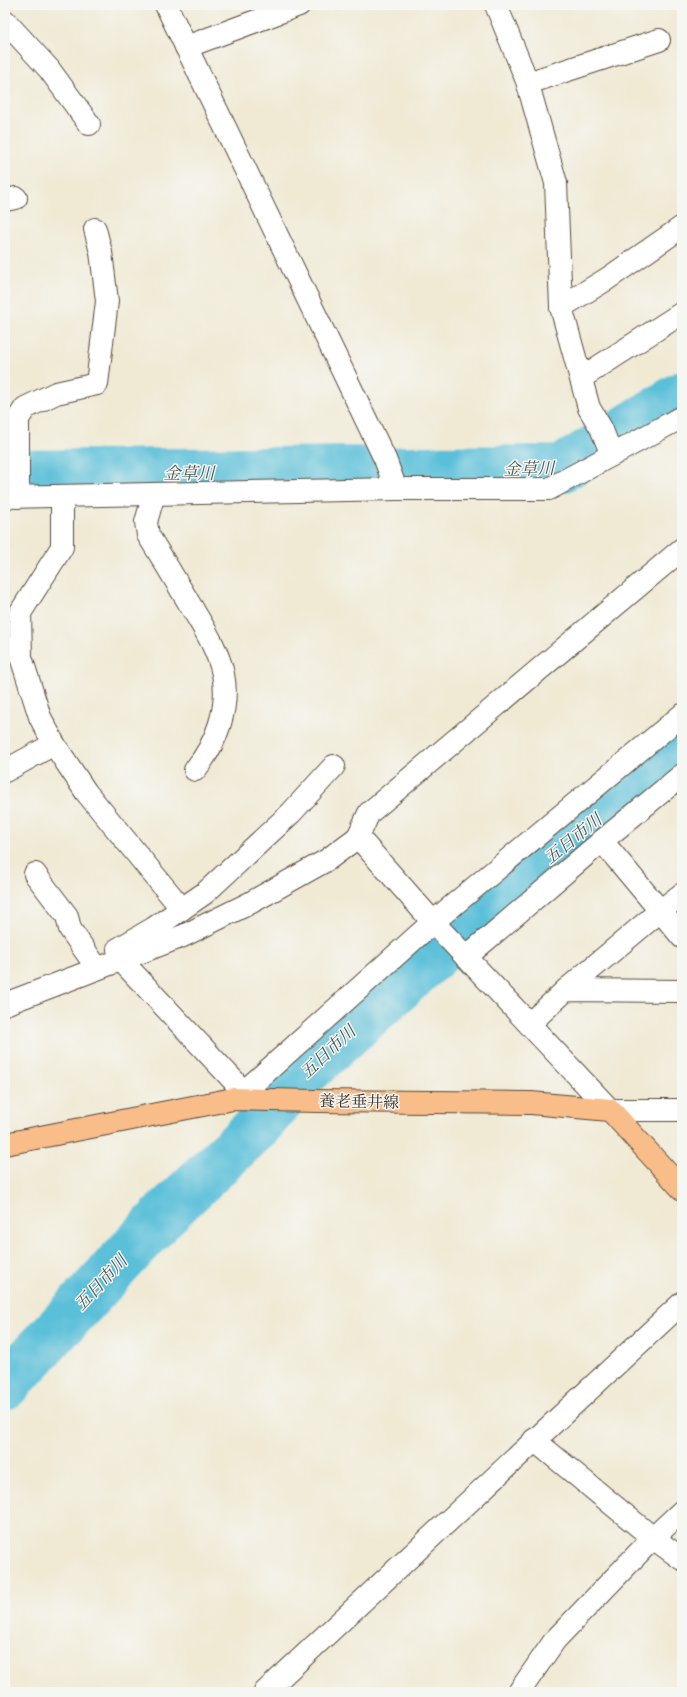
<svg xmlns="http://www.w3.org/2000/svg" width="687" height="1697" font-family="Alegreya,'Noto Serif JP',serif">
<style>
.lines{fill:none;stroke-linecap:round;stroke-linejoin:round}
.river{stroke:#5abfd9;stroke-width:48}
.minor-casing{stroke:#564739;stroke-width:24}
.major-casing{stroke:#564739;stroke-width:24}
.minor{stroke:#fff;stroke-width:22}
.major{stroke:#f8bd89;stroke-width:22}
.labels{text-anchor:middle;dominant-baseline:central;stroke-width:3;stroke-linejoin:round;paint-order:stroke}
.street-label{font-size:16px;fill:#3b2a1e;stroke:#f6f6f2}
.water-label{font-size:17px;font-style:italic;fill:#445756;stroke:#f6f6f2}
</style>
<rect width="100%" height="100%" fill="#f6f6f2"/>
<filter id="ink" filterUnits="userSpaceOnUse"><feTurbulence type="fractalNoise" baseFrequency=".025" numOctaves="2"/><feDisplacementMap in="SourceGraphic" scale="8" xChannelSelector="R" yChannelSelector="G"/><feConvolveMatrix kernelMatrix="1 2 1 2 8 2 1 2 1" color-interpolation-filters="sRGB"/></filter>
<filter id="wash" filterUnits="userSpaceOnUse"><feTurbulence type="fractalNoise" baseFrequency=".012" numOctaves="4" result="noise"/><feDisplacementMap in="SourceGraphic" scale="16" xChannelSelector="R" yChannelSelector="G"/><feGaussianBlur stdDeviation="0.9" result="paint"/><feColorMatrix in="noise" values="0 0 0 0 0 0 0 0 0 0 0 0 0 0 0 0 0 1.4 0 .05"/><feComposite in="paint" operator="in"/></filter>
<g filter="url(#wash)">
<rect width="100%" height="100%" fill="#f0ead5"/>
<g class="lines">
<g class="river">
<polyline points="403,470 561,469 682,395"/>
<polyline points="5,474 354,470 373,471"/>
<polyline points="5,1386 165,1214 259,1125 300,1077 462,931 682,749"/>
</g>
</g>
</g>
<g filter="url(#ink)">
<g class="lines">
<defs>
<g id="minor">
<polyline points="166,5 385,459 396,489"/>
<polyline points="496,5 527,81 556,183 561,307 589,408 601,428 612,455"/>
<polyline points="5,21 49,69 89,124"/>
<polyline points="186,47 299,5"/>
<polyline points="528,83 659,40"/>
<polyline points="5,200 16,198"/>
<polyline points="561,307 607,279 682,227"/>
<polyline points="581,378 682,313"/>
<path d="M154,494l-8,28 2,13c15,24 29,48 44,73 12,20 26,42 31,66 7,34 -7,70 -28,96"/>
<polyline points="62,496 62,547 20,613 21,657 40,717 54,744 86,792 182,909"/>
<polyline points="5,497 396,489 549,489 682,417"/>
<polyline points="18,497 18,419 25,408 56,393 97,384 107,301 101,252 95,229"/>
<polyline points="5,771 54,744"/>
<polyline points="358,837 369,813 682,549"/>
<polyline points="602,841 682,937"/>
<polyline points="35,874 67,916 70,929 97,968"/>
<polyline points="466,957 602,841 682,775"/>
<polyline points="566,990 660,911 682,894"/>
<polyline points="5,1004 183,936 250,903 327,860 358,837 433,922 610,1110 682,1110"/>
<polyline points="529,1024 566,990 682,991"/>
<polyline points="242,1093 234,1081 120,959 118,949 154,928 205,893 291,813 334,766"/>
<polyline points="233,1099 247,1089 433,922 682,715"/>
<polyline points="534,1440 653,1538 682,1559"/>
<polyline points="265,1692 682,1303"/>
<polyline points="519,1692 555,1640 653,1538 682,1511"/>
</g>
<polyline id="major" points="5,1144 233,1099 316,1101 531,1103 610,1110 682,1189"/>
</defs>
<use href="#minor" class="minor-casing"/>
<use href="#major" class="major-casing"/>
<use href="#minor" class="minor"/>
<use href="#major" class="major"/>
</g>
</g>
<g class="labels">
<g class="street-label">
<text transform="translate(359 1102) rotate(1)">養老垂井線</text>
</g>
<g class="water-label">
<text transform="translate(529 469) rotate(-1)">金草川</text>
<text x="189" y="473">金草川</text>
<text transform="translate(573 839) rotate(-39)">五日市川</text>
<text transform="translate(328 1052) rotate(-43)">五日市川</text>
<text transform="translate(101 1283) rotate(-47)">五日市川</text>
</g>
</g>
<rect width="687" height="1697" fill="none" stroke="#f6f6f2" stroke-width="20"/>
</svg>
